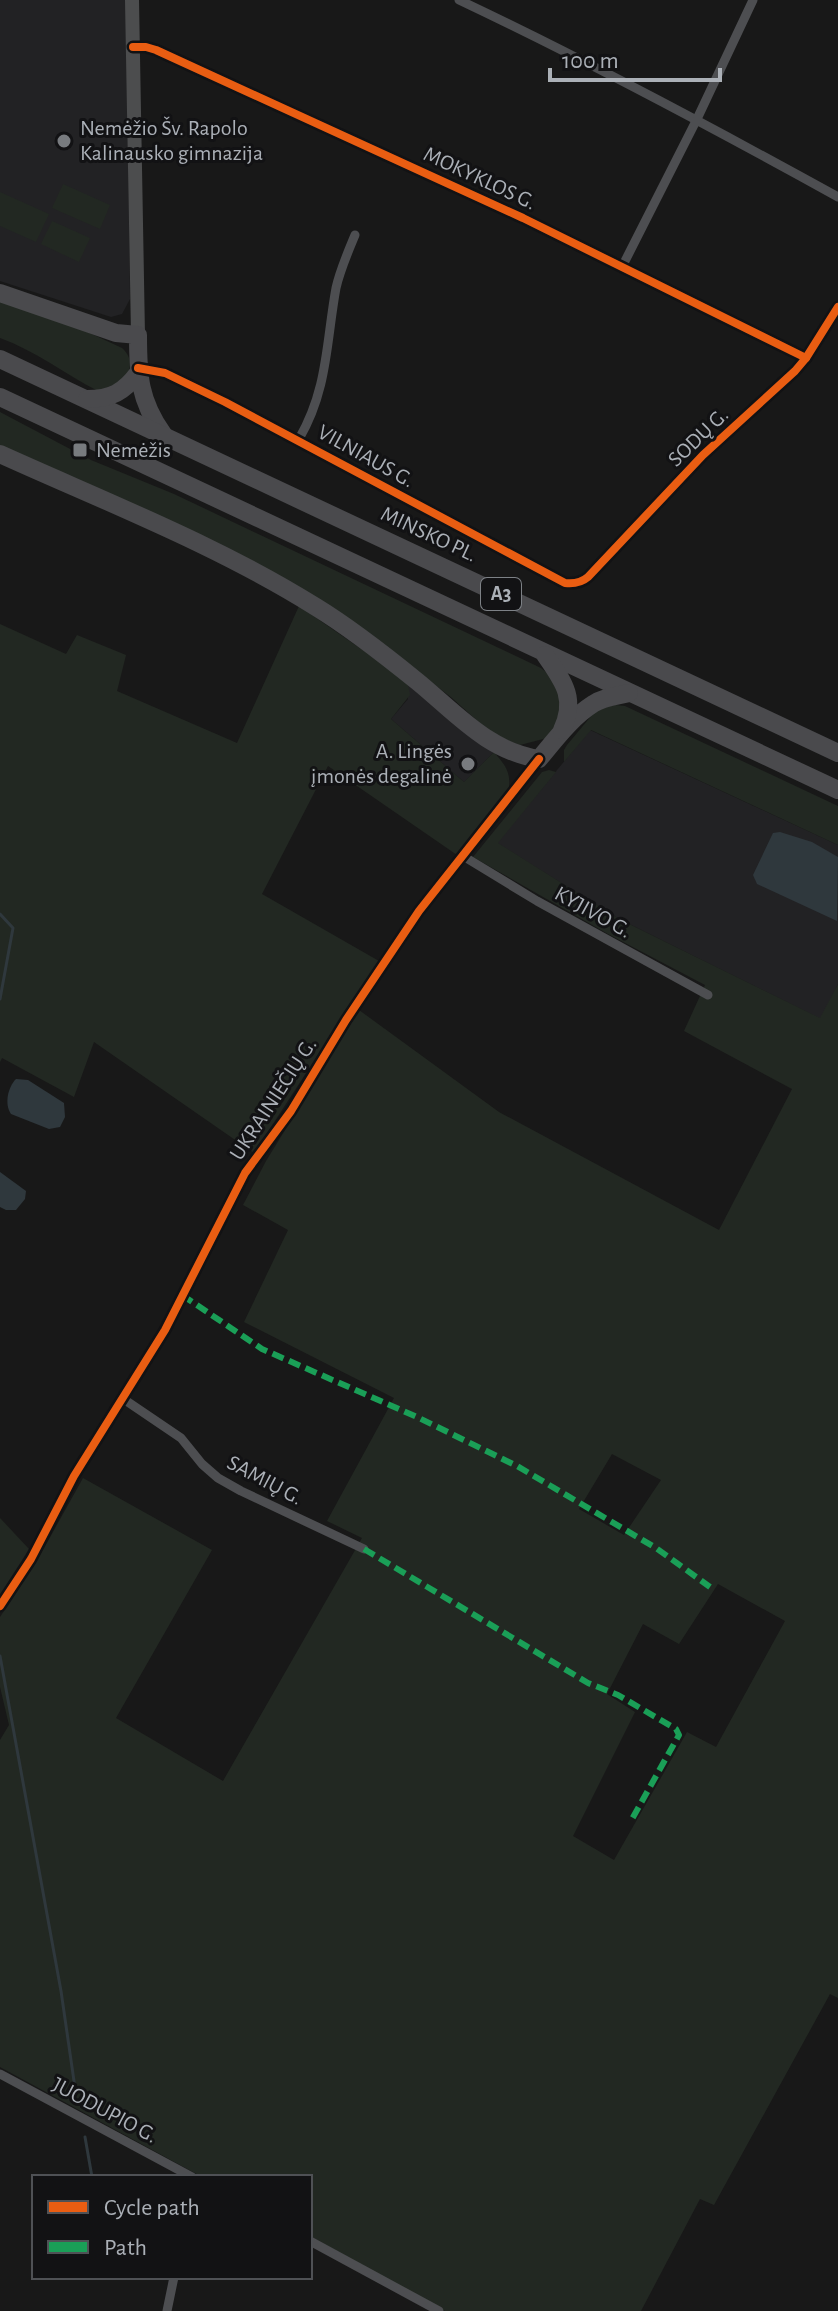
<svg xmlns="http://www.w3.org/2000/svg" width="838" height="2311" font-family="'Alegreya Sans',sans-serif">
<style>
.built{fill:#222224}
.green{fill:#222822;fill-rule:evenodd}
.water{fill:#2f383d}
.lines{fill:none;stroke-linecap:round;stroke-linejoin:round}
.stream{stroke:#2f383d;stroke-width:3}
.street{stroke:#4d4e51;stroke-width:9}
.secondary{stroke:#4c4d4e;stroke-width:14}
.highway{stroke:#4a4a4d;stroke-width:18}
.quiet{stroke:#1a9f57;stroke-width:6;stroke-dasharray:12 6;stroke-linecap:butt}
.cycleway-casing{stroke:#121214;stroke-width:13}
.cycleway{stroke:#e95d12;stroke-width:8}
.poi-dot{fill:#787b7f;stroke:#121214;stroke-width:3}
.labels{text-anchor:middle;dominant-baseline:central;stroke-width:6;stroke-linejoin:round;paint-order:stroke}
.shield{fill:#121214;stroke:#7d8186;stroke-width:2}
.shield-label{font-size:20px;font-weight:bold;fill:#abb0b7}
.poi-label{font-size:22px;fill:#abb0b7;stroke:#121214;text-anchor:start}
.street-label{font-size:22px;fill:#abb0b7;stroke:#121214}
</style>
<rect width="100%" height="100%" fill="#181818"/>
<g class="built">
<polygon points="0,0 126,0 130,299 122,314 111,317 0,281"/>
<polygon points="408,685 494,752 464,782 391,719 408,699"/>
<polygon points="590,730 838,845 838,984 821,1019 619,919 497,843"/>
</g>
<g class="green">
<polygon points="63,184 110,205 100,229 52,208"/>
<polygon points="0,192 49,214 36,242 0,226"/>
<polygon points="52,221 90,238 79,262 41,244"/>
<path d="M0,301l79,27 43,20c11,10 8,18 6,31l-30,12c-33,-17 -62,-40 -98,-53z"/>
<polygon points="0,412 91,460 174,494 541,668 552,677 560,691 561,717 547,738 520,745 493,735 452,698 365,631 86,484 0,445"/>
<path d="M299,606l104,72 5,7 2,10 -19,24 73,63 30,-30c10,12 17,19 15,36l-52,67 -129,-89 -66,128 117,67 -125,192 -160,-111 -20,55 -72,-39 -2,4v-438l66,30 11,-19 49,20 -9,36 120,52z"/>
<polygon points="615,705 625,706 838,806 838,845 591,730 564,762 564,750 567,745 597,709"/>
<path d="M549,770l7,2 -58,71 121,76 201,99 18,-34v1014l-8,-4 -116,211 -14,-6 -59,112h-196l-135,-75v-59h-108l-202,-110v-327l9,-15 -9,-38v-70l34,-51 49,-88 129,72 -96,168 107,63 139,-243 -35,-17 67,-123 -150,-76 44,-92 -45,-25 23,-44 93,-151 140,102 220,118 73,-141 -108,-58 21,-46 -97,-51 -135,-77 69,-85zM612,1454l49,26 -37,55 -45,-26zM718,1584l67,37 -69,126 -29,-15 -73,128 -41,-24 62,-124 -28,-18 36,-70 36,20z"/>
<polygon points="0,1518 29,1549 0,1595"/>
</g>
<g class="water">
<polygon points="780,832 812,842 838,857 837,921 757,884 753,875 773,833"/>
<path d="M16,1079l12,1 36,23 1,14 -5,10 -11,2 -38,-15c-7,-10 -3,-27 5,-35z"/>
<polygon points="0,1172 26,1191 25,1199 16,1210 6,1210 0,1207"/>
</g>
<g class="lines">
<g class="stream">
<polyline points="0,914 13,928 0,999"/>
<polyline points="0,1656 61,1991 75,2088"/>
<polyline points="85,2137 92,2177"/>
</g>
<g class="street">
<path d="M459,0c129,61 254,128 379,197"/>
<polyline points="133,47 146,47 156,50 523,218 806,358"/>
<polyline points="622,267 697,119 753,0"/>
<path d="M138,368l27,5 60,29 340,181c9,1 16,0 23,-6l115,-122 92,-84 11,-13 32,-51"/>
<path d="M299,439c29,-50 27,-96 37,-151 4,-18 12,-36 19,-53"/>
<polyline points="463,856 537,901 708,995"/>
<polyline points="122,1398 181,1438 202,1464 218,1478 241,1491 364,1549"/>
<polyline points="0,1606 31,1559 74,1476 165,1330 245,1173 291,1111 346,1020 419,911 539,759"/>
<polyline points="0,2074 192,2177"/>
<polyline points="310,2241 439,2311"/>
<polyline points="167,2311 174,2277"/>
</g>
<polyline class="secondary" points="132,0 138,335"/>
<g class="highway">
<path d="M0,293l116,40 22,2c0,40 1,65 25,99"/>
<polyline points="0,359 838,753"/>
<polyline points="0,397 838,790"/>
<path d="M87,399c24,0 37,-7 51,-26"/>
<path d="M0,454c106,48 217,91 316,153 36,22 70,49 102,75 39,32 70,69 121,77 16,-19 32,-41 54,-55 10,-7 24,-8 36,-11"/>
<path d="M545,655c18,26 32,43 17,75"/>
</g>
<g class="quiet">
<polyline points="182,1295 262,1349 417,1417 517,1466 656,1548 710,1587"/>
<polyline points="364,1549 588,1683 618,1695 676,1729 679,1735 632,1819"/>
</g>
<defs>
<g id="cycleway">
<polyline points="133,47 146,47 156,50 523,218 806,358"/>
<path d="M138,368l27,5 60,29 340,181c9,1 16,0 23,-6l115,-122 92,-84 11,-13 32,-51"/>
<polyline points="0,1606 31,1559 74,1476 165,1330 245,1173 291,1111 346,1020 419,911 539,759"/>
</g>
</defs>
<use href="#cycleway" class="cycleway-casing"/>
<use href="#cycleway" class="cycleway"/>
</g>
<g class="poi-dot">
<circle cx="64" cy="141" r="8"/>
<rect x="72" y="442" width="16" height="16" rx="4"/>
<circle cx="468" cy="764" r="8"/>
</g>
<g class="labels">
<rect class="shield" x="481" y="578" width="40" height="32" rx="6"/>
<g class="shield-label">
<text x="501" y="594">A3</text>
</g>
<g class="poi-label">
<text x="80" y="128">Nemėžio Šv. Rapolo<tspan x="80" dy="25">Kalinausko gimnazija</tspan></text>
<text x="96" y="450">Nemėžis</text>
<text x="452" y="751" text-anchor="end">A. Lingės<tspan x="452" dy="25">įmonės degalinė</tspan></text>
</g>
<g class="street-label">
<text transform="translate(480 178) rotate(25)">MOKYKLOS G.</text>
<text transform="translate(698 437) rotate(-44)">SODŲ G.</text>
<text transform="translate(366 456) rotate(29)">VILNIAUS G.</text>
<text transform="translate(429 534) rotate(25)">MINSKO PL.</text>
<text transform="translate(593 912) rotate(29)">KYJIVO G.</text>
<text transform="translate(273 1099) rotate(-57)">UKRAINIEČIŲ G.</text>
<text transform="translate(265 1480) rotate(28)">SAMIŲ G.</text>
<text transform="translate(105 2110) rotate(28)">JUODUPIO G.</text>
</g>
</g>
<rect x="32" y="2175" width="280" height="104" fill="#121214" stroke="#4f5155" stroke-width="2"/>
<rect x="48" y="2201" width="40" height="12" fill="#e95d12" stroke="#4f5155" stroke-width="2"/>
<text x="104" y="2215" font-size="24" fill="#abb0b7">Cycle path</text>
<rect x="48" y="2241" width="40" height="12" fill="#1a9f57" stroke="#4f5155" stroke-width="2"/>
<text x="104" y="2255" font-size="24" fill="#abb0b7">Path</text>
<path d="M550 68v12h170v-12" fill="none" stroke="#abb0b7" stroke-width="4"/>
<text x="562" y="68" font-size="24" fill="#abb0b7" stroke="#121214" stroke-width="6" paint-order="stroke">100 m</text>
</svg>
